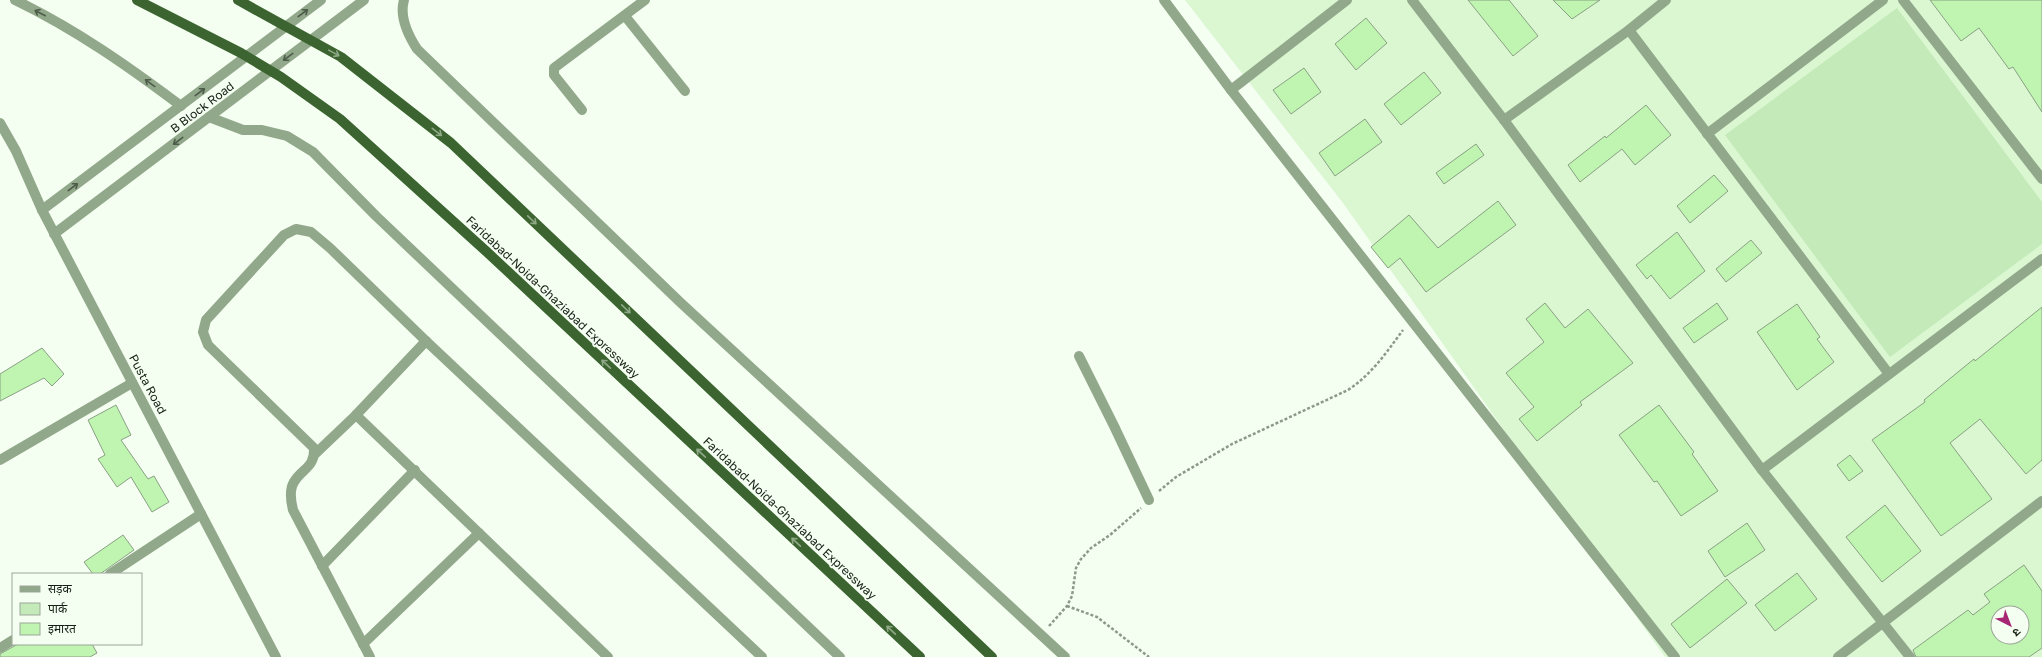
<svg xmlns="http://www.w3.org/2000/svg" width="2042" height="657" font-family="'Golos Text','Noto Sans Devanagari',sans-serif">
<style>
.built{fill:#daf7d2;fill-rule:evenodd}
.green{fill:#c3eab8}
.building{fill:#c0f5b1;stroke:#8aa084;fill-rule:evenodd}
.lines{fill:none;stroke-linecap:round;stroke-linejoin:round}
.path{stroke:#8e978b;stroke-width:2.5;stroke-dasharray:3 2;stroke-linecap:butt}
.minor{stroke:#92a88b;stroke-width:10}
.major-bridge{stroke:#3c6430;stroke-width:10}
.oneway{stroke:#4e5d4a}
.oneway2{stroke:#8fa987}
.labels{text-anchor:middle;dominant-baseline:central;stroke-width:3.5;stroke-linejoin:round;paint-order:stroke}
.street-label{font-size:12px;fill:#171f14;stroke:#f4fef1}
</style>
<rect width="100%" height="100%" fill="#f4fef1"/>
<path class="built" d="M1185,0h857v657h-377l-322,-454zM1998,613h24v24h-24z"/>
<polygon class="green" points="1897,8 2042,202 2042,244 1890,357 1725,135"/>
<g class="building">
<polygon points="1468,0 1509,0 1538,36 1513,56"/>
<polygon points="1553,0 1600,0 1572,19"/>
<polygon points="1930,0 2042,0 2042,112 2013,67 2009,69 1979,28 1961,41"/>
<polygon points="1366,18 1387,43 1356,70 1335,44"/>
<polygon points="1304,68 1321,92 1291,114 1273,90"/>
<polygon points="1424,72 1441,93 1401,125 1384,104"/>
<polygon points="1646,105 1671,135 1635,165 1622,149 1580,182 1568,165 1605,136 1606,138"/>
<polygon points="1365,119 1382,142 1335,176 1319,153"/>
<polygon points="1476,144 1484,155 1444,184 1436,173"/>
<polygon points="1714,175 1728,191 1690,223 1677,206"/>
<polygon points="1498,201 1516,225 1426,292 1400,258 1388,268 1371,247 1409,215 1438,248"/>
<polygon points="1677,232 1705,271 1670,299 1651,275 1647,279 1636,265"/>
<polygon points="1751,240 1762,253 1726,282 1716,269"/>
<polygon points="1545,303 1565,328 1588,309 1633,363 1580,402 1582,405 1537,441 1519,419 1534,407 1506,373 1544,342 1526,319"/>
<polygon points="1717,303 1728,319 1694,343 1683,328"/>
<polygon points="1797,304 1820,337 1817,339 1834,362 1797,390 1757,332"/>
<polygon points="2042,307 2042,460 2026,474 1980,419 1950,443 1992,499 1941,536 1872,440 1925,402 1924,400 1958,372 1974,359 1975,361"/>
<polygon points="42,348 64,374 52,386 44,378 0,401 0,374"/>
<polygon points="116,405 131,435 121,440 148,479 154,476 169,502 152,512 131,477 117,487 98,459 105,455 88,420"/>
<polygon points="1659,405 1694,452 1692,454 1718,491 1681,516 1657,481 1654,482 1619,435"/>
<polygon points="1850,455 1863,471 1849,481 1837,465"/>
<polygon points="1885,505 1921,551 1882,582 1846,537"/>
<polygon points="1747,523 1765,550 1725,577 1708,551"/>
<polygon points="123,535 134,550 100,574 93,574 84,562"/>
<path d="M2024,565l18,26v57l-13,9h-113l-3,-7 55,-40 5,5 17,-13 -6,-8zM1998,613h24v24h-24z"/>
<polygon points="1797,573 1817,599 1775,631 1755,605"/>
<polygon points="1727,579 1747,603 1690,648 1671,624"/>
<polygon points="18,644 92,644 97,653 90,657 0,657 0,654"/>
</g>
<g class="lines">
<g class="path">
<path d="M1159,491l17,-14 56,-33 116,-54c24,-16 38,-37 55,-60"/>
<polyline points="1067,606 1097,617 1149,657"/>
<polyline points="1049,626 1067,606 1072,596 1076,568 1081,559 1091,548 1110,535 1141,508"/>
</g>
<g class="minor">
<path d="M15,0c60,29 113,66 166,106"/>
<path d="M404,0c-5,17 4,35 13,49l264,254 384,354"/>
<polyline points="1164,0 1231,90 1675,657"/>
<polyline points="1412,0 1504,120 1762,470 1910,657"/>
<polyline points="1903,0 2042,179"/>
<polyline points="625,16 685,91"/>
<polyline points="1629,30 1889,374"/>
<polyline points="1231,90 1347,0"/>
<polyline points="582,110 554,75 554,68 645,0"/>
<polyline points="209,117 243,130 262,130 287,136 313,152 376,216 840,657"/>
<polyline points="1504,120 1629,30 1666,0"/>
<polyline points="0,123 16,151 42,210 276,657"/>
<polyline points="1707,134 1883,0"/>
<polyline points="42,210 321,0"/>
<polyline points="54,234 364,0"/>
<polyline points="1079,356 1114,426 1149,500"/>
<polyline points="356,415 608,657"/>
<polyline points="314,455 356,415 426,341"/>
<polyline points="0,460 132,383"/>
<polyline points="1762,470 2042,259"/>
<polyline points="322,566 415,470"/>
<polyline points="110,574 201,514"/>
<polyline points="363,644 479,533"/>
<polyline points="0,648 13,640"/>
<path d="M370,657l-77,-147c-2,-8 -4,-20 1,-28 8,-14 21,-14 20,-34l-106,-103 -5,-13 3,-12 78,-85 12,-6 15,3 19,16 96,93 336,316"/>
<polyline points="1838,657 2042,501"/>
</g>
<g class="major-bridge">
<polyline points="137,0 241,53 281,77 340,119 487,252 920,657"/>
<polyline points="238,0 341,57 451,143 992,657"/>
</g>
</g>
<defs><path id="oneway-shaft" d="M-6 0H5M1.5-3L5.5 0L1.5 3" fill="none" stroke-width="1.6" stroke-linecap="round" stroke-linejoin="round"/></defs>
<g class="oneway">
<use href="#oneway-shaft" transform="translate(40 13) rotate(-153)"/>
<use href="#oneway-shaft" transform="translate(303 13) rotate(-37)"/>
<use href="#oneway-shaft" transform="translate(288 57) rotate(143)"/>
<use href="#oneway-shaft" transform="translate(150 83) rotate(-144)"/>
<use href="#oneway-shaft" transform="translate(200 92) rotate(-37)"/>
<use href="#oneway-shaft" transform="translate(178 141) rotate(143)"/>
<use href="#oneway-shaft" transform="translate(73 187) rotate(-37)"/>
</g>
<g class="oneway2">
<use href="#oneway-shaft" transform="translate(334 53) rotate(29)"/>
<use href="#oneway-shaft" transform="translate(437 132) rotate(38)"/>
<use href="#oneway-shaft" transform="translate(532 220) rotate(44)"/>
<use href="#oneway-shaft" transform="translate(626 309) rotate(44)"/>
<use href="#oneway-shaft" transform="translate(606 364) rotate(-137)"/>
<use href="#oneway-shaft" transform="translate(701 453) rotate(-137)"/>
<use href="#oneway-shaft" transform="translate(796 542) rotate(-137)"/>
<use href="#oneway-shaft" transform="translate(891 630) rotate(-137)"/>
</g>
<g class="labels">
<g class="street-label">
<text transform="translate(202 107) rotate(-37)">B Block Road</text>
<text transform="translate(553 297) rotate(43)">Faridabad-Noida-Ghaziabad Expressway</text>
<text transform="translate(148 384) rotate(62)">Pusta Road</text>
<text transform="translate(790 518) rotate(43)">Faridabad-Noida-Ghaziabad Expressway</text>
</g>
</g>
<rect x="12" y="573" width="130" height="72" fill="#f4fef1" stroke="#9ca599"/>
<rect x="20" y="586" width="20" height="6" fill="#92a88b" stroke="#9ca599"/>
<text x="48" y="593" font-size="12" fill="#171f14">सड़क</text>
<rect x="20" y="603" width="20" height="12" fill="#c3eab8" stroke="#9ca599"/>
<text x="48" y="613" font-size="12" fill="#171f14">पार्क</text>
<rect x="20" y="623" width="20" height="12" fill="#c0f5b1" stroke="#9ca599"/>
<text x="48" y="633" font-size="12" fill="#171f14">इमारत</text>
<g transform="translate(2010 625) rotate(138)"><circle r="19" fill="#f4fef1" stroke="#9ca599"/>
<path d="M0-3L7 15L0 10L-7 15Z" fill="#a82775"/>
<text y="-6" font-size="11" font-weight="bold" text-anchor="middle" fill="#171f14">उ</text>
</g>
</svg>
